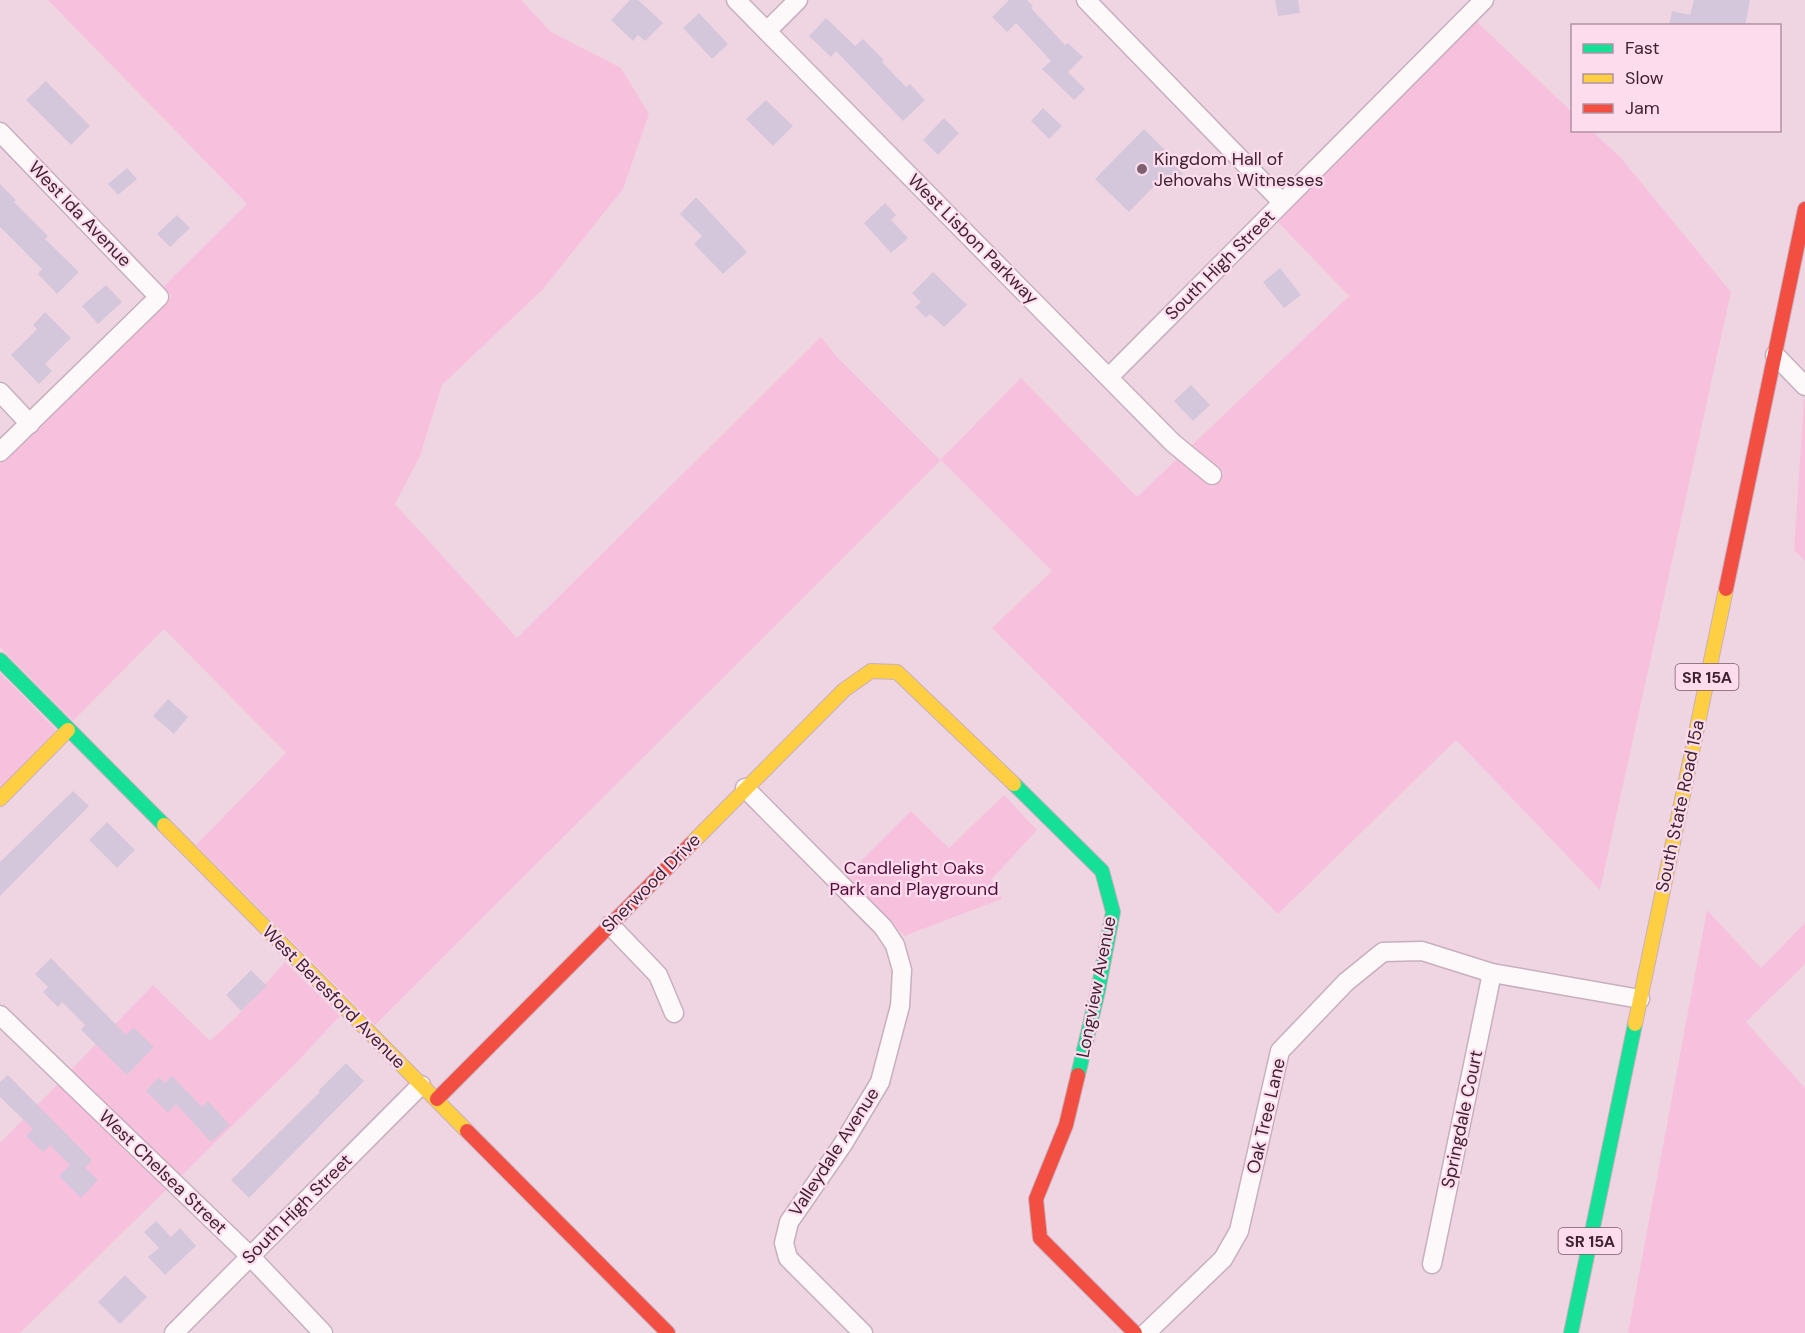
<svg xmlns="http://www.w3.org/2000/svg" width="1805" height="1333" font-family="'DM Sans',sans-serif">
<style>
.green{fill:#f7c1de}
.building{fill:#d5c7db}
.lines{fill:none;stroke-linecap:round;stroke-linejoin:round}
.street-casing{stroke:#c8afbd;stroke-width:21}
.fast-casing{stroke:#c8afbd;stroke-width:16}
.slow-casing{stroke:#c8afbd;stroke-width:16}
.jam-casing{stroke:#c8afbd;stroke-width:16}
.street{stroke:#fdf9fb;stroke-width:18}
.fast{stroke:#16e098;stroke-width:14}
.slow{stroke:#ffcf43;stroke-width:14}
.jam{stroke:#f24e42;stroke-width:14}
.poi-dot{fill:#7d6170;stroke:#fddded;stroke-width:2}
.labels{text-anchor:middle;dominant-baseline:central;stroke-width:4.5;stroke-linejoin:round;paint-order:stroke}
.shield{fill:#fddded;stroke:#795b6b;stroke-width:1.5}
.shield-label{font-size:16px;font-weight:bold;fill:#402333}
.poi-label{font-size:18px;fill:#402333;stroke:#fddded;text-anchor:start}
.street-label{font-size:18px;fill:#402333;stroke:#fddded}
.park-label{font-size:18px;fill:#540e3c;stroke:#fddded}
</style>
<rect width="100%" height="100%" fill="#efd5e2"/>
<g class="green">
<polygon points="48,0 521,0 551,32 621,68 649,114 623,189 543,289 442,385 420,456 395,504 517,638 821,337 837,357 940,460 1021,378 1137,497 1177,459 1212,487 1224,473 1191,446 1349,296 1276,220 1476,21 1572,112 1572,130 1592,131 1621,158 1731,292 1600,890 1456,740 1278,914 992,628 1052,571 941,460 375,1025 196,845 286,753 164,629 73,721 0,647 0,464 172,296 163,287 247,204"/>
<polygon points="1804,399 1805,399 1805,561 1794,550"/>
<polygon points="0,673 56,730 0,788"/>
<polygon points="1004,795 1037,830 991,880 1002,899 904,936 847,875 911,811 949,848"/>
<polygon points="1707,910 1761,968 1805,923 1805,964 1746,1022 1805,1088 1805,1333 1628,1333"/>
<polygon points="285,962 340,1016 297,1062 181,1176 71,1070 153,985 210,1041 235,1018"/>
<polygon points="58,1084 167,1189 20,1333 0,1333 0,1143"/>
</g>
<g class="building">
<polygon points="630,0 638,0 663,23 645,41 638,35 633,41 611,20"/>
<polygon points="1009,0 1027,0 1033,6 1031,8 1065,45 1068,43 1083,57 1068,72 1085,89 1074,100 1042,69 1051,61 1016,23 1007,32 992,17"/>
<polygon points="1275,0 1298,0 1300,13 1278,16"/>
<polygon points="1694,0 1750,0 1745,26 1669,26 1672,11 1690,15"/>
<polygon points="699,13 728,44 712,59 683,28"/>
<polygon points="826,18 855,46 863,39 884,60 882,62 906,87 910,84 925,100 903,121 836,51 831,57 809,36"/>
<polygon points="46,81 90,126 71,145 26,100"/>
<polygon points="766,100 793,126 773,146 746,119"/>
<polygon points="1043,108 1062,126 1049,139 1031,121"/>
<polygon points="944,118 959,133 938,155 923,140"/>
<polygon points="1144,129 1176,161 1173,164 1183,174 1170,188 1161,179 1129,212 1095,179"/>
<polygon points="127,168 137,179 118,195 108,184"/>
<polygon points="0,184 16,200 14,202 48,236 45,239 79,272 57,294 38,274 42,269 0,227"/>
<polygon points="696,197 747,252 723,274 694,244 702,236 680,214"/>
<polygon points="885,203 896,215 891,220 908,238 891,253 864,223"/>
<polygon points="177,215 190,228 170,247 157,234"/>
<polygon points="1280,268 1301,295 1284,308 1263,282"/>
<polygon points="933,272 967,305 944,327 930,314 926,318 915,307 921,302 912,293"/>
<polygon points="106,285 122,302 98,324 82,306"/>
<polygon points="45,312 71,338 45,364 52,371 39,384 11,355 37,329 33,325"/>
<polygon points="1191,385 1210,405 1193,421 1174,401"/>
<polygon points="168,699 188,717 174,734 153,716"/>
<polygon points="73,791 89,806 0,896 0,862"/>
<polygon points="107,822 135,850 117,868 89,840"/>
<polygon points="51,958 126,1035 134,1028 154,1047 127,1075 81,1030 85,1025 62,1002 58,1007 43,992 48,987 35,974"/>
<polygon points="251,970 267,986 241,1011 226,995"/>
<polygon points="346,1063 364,1081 249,1198 231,1180 320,1092 318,1091"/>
<polygon points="8,1075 92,1160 85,1168 98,1180 81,1198 59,1176 70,1165 50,1145 43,1152 26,1136 33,1129 0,1097 0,1082"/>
<polygon points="172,1076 202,1107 208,1101 230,1125 211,1142 176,1104 168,1113 146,1091 159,1077 165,1083"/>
<polygon points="156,1221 171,1237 180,1228 196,1246 165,1275 148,1257 159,1248 144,1232"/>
<polygon points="125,1275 147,1297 120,1324 98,1302"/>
</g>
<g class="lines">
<defs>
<g id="street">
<polyline points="736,0 1173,443 1212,475"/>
<polyline points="1086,0 1282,202"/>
<polyline points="767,31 798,0"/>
<polyline points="0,132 159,297 0,452"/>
<polyline points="1775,355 1805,386"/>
<polyline points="1109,377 1484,0"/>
<polyline points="0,392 30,424"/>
<polyline points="745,788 883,927 895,945 902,970 900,1006 880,1082 843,1144 789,1222 784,1243 788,1258 863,1333"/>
<polyline points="610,925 658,975 674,1013"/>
<polyline points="0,1015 250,1256 323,1333"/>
<polyline points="1432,1264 1492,973"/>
<polyline points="174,1333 421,1085"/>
<polyline points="1146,1333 1223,1259 1239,1231 1280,1051 1346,982 1383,952 1422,951 1492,973 1640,999"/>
</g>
<g id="fast">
<polyline points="0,660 164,825"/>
<polyline points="1014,784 1102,871 1113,912 1098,991 1078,1075"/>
<polyline points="1571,1333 1635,1024"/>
</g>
<g id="slow">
<polyline points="0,799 68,730"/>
<polyline points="164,825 467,1131"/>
<polyline points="691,844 844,690 871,671 897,672 1014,784"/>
<polyline points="1635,1024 1726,589"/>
</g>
<g id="jam">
<polyline points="1726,589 1805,209"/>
<polyline points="1078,1075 1066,1125 1036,1199 1040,1238 1135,1333"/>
<polyline points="437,1099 691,844"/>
<polyline points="467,1131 668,1333"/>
</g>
</defs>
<use href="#street" class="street-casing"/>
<use href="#fast" class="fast-casing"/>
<use href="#slow" class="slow-casing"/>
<use href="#jam" class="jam-casing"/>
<use href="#street" class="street"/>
<use href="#fast" class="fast"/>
<use href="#slow" class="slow"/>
<use href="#jam" class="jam"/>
</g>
<circle class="poi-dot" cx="1142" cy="169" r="6"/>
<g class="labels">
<g class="shield">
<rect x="1675.5" y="664" width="63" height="26" rx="4.5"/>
<rect x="1558.5" y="1228" width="63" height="26" rx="4.5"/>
</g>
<g class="shield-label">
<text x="1707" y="677">SR 15A</text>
<text x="1590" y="1241">SR 15A</text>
</g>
<g class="poi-label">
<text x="1154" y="159">Kingdom Hall of<tspan x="1154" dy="21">Jehovahs Witnesses</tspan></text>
</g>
<g class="street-label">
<text transform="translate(80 214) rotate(46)">West Ida Avenue</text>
<text transform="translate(973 239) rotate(45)">West Lisbon Parkway</text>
<text transform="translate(1220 265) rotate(-45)">South High Street</text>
<text transform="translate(1680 806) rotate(-78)">South State Road 15a</text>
<text transform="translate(651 883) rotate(-45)">Sherwood Drive</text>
<text transform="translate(1096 987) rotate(-79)">Longview Avenue</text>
<text transform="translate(334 997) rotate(45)">West Beresford Avenue</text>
<text transform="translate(1266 1116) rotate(-77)">Oak Tree Lane</text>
<text transform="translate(1462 1119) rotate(-78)">Springdale Court</text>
<text transform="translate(834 1152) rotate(-57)">Valleydale Avenue</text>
<text transform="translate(163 1172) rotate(44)">West Chelsea Street</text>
<text transform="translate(297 1209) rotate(-45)">South High Street</text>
</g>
<g class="park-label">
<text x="914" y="868">Candlelight Oaks<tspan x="914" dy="21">Park and Playground</tspan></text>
</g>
</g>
<rect x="1571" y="24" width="210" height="108" fill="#fddded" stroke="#b193a3" stroke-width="1.5"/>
<rect x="1583" y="44" width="30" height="9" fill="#16e098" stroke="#b193a3" stroke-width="1.5"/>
<text x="1625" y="54" font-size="18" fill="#402333">Fast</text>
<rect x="1583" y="74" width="30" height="9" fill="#ffcf43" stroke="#b193a3" stroke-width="1.5"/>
<text x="1625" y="84" font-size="18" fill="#402333">Slow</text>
<rect x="1583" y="104" width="30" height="9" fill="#f24e42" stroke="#b193a3" stroke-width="1.5"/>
<text x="1625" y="114" font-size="18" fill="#402333">Jam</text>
</svg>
